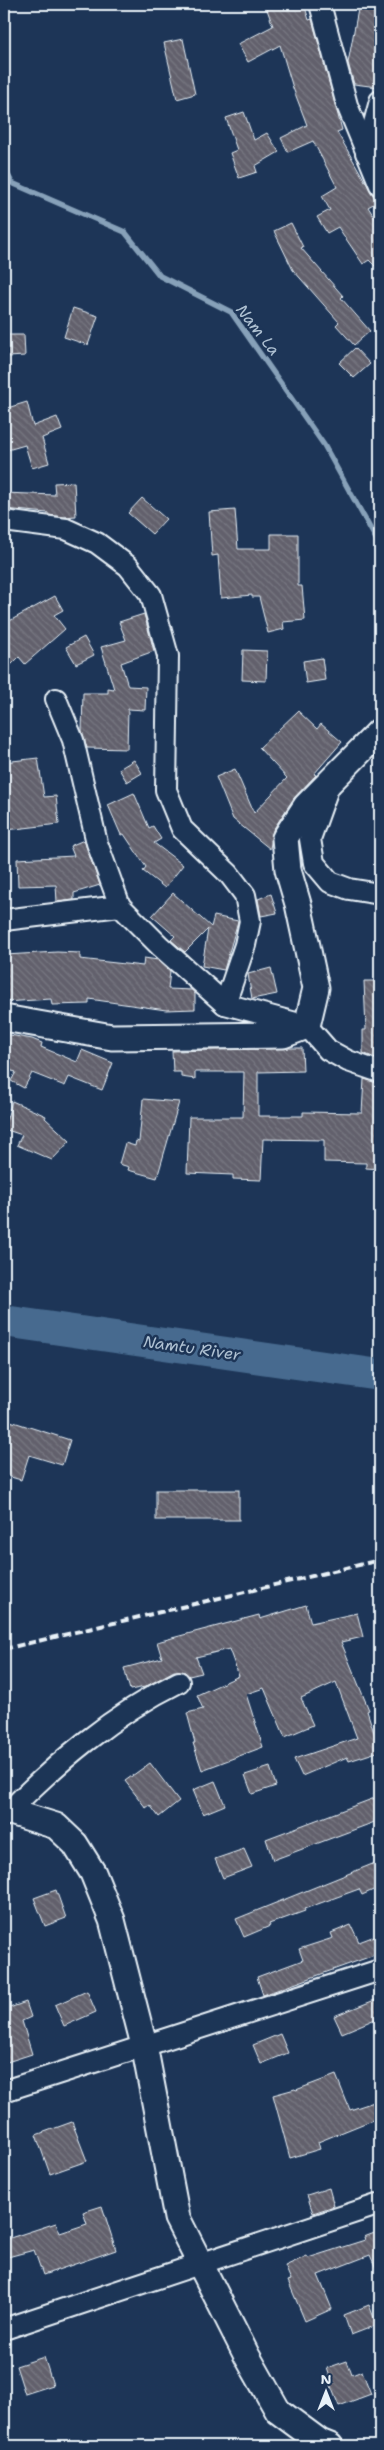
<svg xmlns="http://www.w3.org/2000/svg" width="384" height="2450" font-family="'Shantell Sans',sans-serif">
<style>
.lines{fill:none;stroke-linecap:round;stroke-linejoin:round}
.stream{stroke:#87a1b9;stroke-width:5.5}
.river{stroke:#476b8f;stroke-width:32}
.building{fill:url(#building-back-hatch);stroke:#e8f1f8}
.minor-casing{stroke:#e8f1f8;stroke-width:24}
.tertiary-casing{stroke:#e8f1f8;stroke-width:29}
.minor{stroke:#1d3557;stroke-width:20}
.tertiary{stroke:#1d3557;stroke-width:25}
.rail{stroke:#e8f1f8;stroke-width:4;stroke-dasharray:8 4;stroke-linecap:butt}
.labels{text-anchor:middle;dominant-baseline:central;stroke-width:5;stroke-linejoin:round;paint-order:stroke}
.water-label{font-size:16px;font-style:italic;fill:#b0c2d3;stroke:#1d3557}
</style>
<defs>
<pattern id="building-back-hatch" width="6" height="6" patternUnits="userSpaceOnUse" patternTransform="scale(1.25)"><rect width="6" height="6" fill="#62616c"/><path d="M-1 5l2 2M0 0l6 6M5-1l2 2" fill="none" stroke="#787882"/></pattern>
</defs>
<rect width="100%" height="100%" fill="#1d3557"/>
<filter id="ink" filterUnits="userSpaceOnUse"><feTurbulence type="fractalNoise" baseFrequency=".02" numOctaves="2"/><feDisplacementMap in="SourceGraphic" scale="10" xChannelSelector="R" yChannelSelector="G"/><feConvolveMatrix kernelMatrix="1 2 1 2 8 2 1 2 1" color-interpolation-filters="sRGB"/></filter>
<g filter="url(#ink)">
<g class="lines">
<polyline class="stream" points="4,167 12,183 125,232 160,276 231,312 324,445 380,546"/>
<polyline class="river" points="4,1321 380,1375"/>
</g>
<g class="building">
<polygon points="265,4 304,4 309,20 312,19 342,130 337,132 377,202 368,207 380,226 380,271 369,260 363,264 338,227 327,233 317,217 330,210 322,196 337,187 313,141 288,152 281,138 307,125 293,88 280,45 248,62 238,44 273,26"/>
<polygon points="359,4 380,4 378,87 354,84 348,63"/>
<polygon points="183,39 195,94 177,99 164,43"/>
<polygon points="244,112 254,140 267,133 279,152 255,166 257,172 239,178 230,153 237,150 226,118"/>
<polygon points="291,223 303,247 301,248 343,296 341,298 370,331 354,345 336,325 339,322 293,270 274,231"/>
<polygon points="73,308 98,316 88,345 64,337"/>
<polygon points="8,335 24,335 25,356 8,357"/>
<polygon points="355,348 370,364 354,378 339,363"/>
<polygon points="27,402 33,426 57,417 62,430 42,438 49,463 32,468 25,445 4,451 4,409"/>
<polygon points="74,482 76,516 64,517 48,515 48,513 4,509 4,493 55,495 54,483"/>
<polygon points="142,498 166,519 152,534 128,513"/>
<polygon points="235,510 238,549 271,549 271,534 298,534 298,586 302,586 305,620 283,622 284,629 268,633 259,597 252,597 252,595 221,598 218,555 212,556 209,512"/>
<polygon points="55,596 63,610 54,615 65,629 25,664 19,657 4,672 4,624"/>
<polygon points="144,614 154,651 121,663 128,686 146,687 145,710 128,709 127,749 87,748 82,731 83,693 108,693 108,688 114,689 101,647 126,640 119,622"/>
<polygon points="84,637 94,655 76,664 66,647"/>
<polygon points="243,650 267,651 266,681 242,680"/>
<polygon points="322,658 325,680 306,683 303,661"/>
<polygon points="298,711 317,729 321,724 342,742 314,774 316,775 294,798 273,830 270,849 233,819 216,777 235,769 254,813 287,778 259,748"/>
<polygon points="38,758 44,797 56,796 59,824 6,830 4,762"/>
<polygon points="134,760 142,773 127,782 119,769"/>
<polygon points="134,793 149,828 153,826 161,839 154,843 183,865 165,888 143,871 146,867 124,834 121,835 108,805"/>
<polygon points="84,840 100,885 74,893 74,900 57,902 56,885 18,886 17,859 74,856 70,846"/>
<polygon points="173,893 211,927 214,916 238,921 224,970 202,966 208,929 185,952 171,940 175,936 152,916"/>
<polygon points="271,894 277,913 261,916 258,899"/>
<polygon points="57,952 80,953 80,959 143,966 144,958 158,960 170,971 168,989 192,990 195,994 195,1009 166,1010 89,999 89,1004 52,1005 51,999 4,1002 4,976 7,976 5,955"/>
<polygon points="271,968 277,994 252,999 248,974"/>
<polygon points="364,981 380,981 380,1060 363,1053 363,1030 366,1030"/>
<polygon points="4,1034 32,1039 42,1043 41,1047 77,1062 82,1050 113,1063 102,1090 69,1077 65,1086 32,1073 24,1088 11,1081 16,1072 4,1069"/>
<polygon points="290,1048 302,1048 303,1071 258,1072 258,1116 303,1116 303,1112 362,1113 364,1079 380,1084 380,1169 366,1168 366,1163 324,1162 324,1140 263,1139 261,1180 233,1179 233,1175 187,1173 189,1117 243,1117 244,1072 195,1072 195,1079 181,1077 181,1072 173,1072 172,1051"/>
<polygon points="143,1099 179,1102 157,1178 128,1170 129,1167 119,1164 125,1143 135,1146 136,1141 139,1142"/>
<polygon points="12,1101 46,1116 45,1118 70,1141 52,1160 17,1145 22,1135 4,1129"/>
<polygon points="4,1419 70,1440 62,1465 29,1455 21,1480 4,1475"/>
<rect x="156" y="1490" width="83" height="30"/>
<polygon points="306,1605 311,1623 357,1613 363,1637 341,1642 369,1710 367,1711 380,1751 349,1761 347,1757 302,1776 294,1759 357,1738 336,1682 301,1698 313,1725 285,1737 264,1688 246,1694 263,1747 202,1770 193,1743 195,1743 187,1713 203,1709 197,1695 239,1676 229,1649 196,1657 202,1673 189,1676 185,1672 174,1671 145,1687 130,1690 124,1668 162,1658 157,1642 259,1615 260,1619"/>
<polygon points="150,1763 179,1801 159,1817 150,1805 146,1808 125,1781"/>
<polygon points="270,1767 276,1786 252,1794 245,1775"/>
<polygon points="215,1781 225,1805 203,1814 193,1790"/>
<polygon points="380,1796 380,1820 273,1860 266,1839"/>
<polygon points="244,1849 252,1867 223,1878 215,1859"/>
<polygon points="380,1861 380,1887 362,1895 359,1889 304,1909 305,1911 269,1924 270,1926 244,1937 236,1919"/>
<polygon points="56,1890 66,1918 45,1926 34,1898"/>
<polygon points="351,1925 359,1942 380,1934 380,1953 263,1995 257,1977 303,1960 299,1949 333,1938 331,1933"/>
<polygon points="87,1991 96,2012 64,2026 55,2005"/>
<polygon points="380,1998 380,2017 342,2033 334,2016"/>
<polygon points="26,2002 31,2017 22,2021 32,2054 4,2063 4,2010"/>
<polygon points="280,2034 288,2053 261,2064 253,2045"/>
<polygon points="336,2075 350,2110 380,2100 380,2117 318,2142 320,2149 290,2158 273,2095 295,2089 296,2090"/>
<polygon points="72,2122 87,2161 50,2174 36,2135"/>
<polygon points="329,2188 334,2206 313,2213 307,2195"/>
<polygon points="102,2206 116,2250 43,2275 34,2250 4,2258 4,2240 56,2223 60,2233 87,2224 83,2212"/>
<polygon points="380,2231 380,2277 370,2255 318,2275 332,2309 305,2321 288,2281 291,2280 285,2266 307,2256 308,2258 365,2240 364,2237"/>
<polygon points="369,2305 377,2325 351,2335 344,2315"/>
<polygon points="44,2357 53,2385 25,2394 16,2366"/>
<polygon points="347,2361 352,2375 362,2371 371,2394 339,2406 330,2384 332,2383 327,2368"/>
</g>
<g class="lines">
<defs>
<g id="minor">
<polyline points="320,4 347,105 380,185"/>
<polyline points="366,153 380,101"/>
<polyline points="4,521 66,529 97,543 128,566 151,595 168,656 166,790 182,829 229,874 245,895 250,921 245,945 225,1004"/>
<polyline points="330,783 310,839 314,863 330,882 349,889 380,894"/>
<polyline points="120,906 160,946 225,1004 307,1026 328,1050 348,1061 380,1072"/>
<polyline points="4,920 120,906 97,843 73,740 56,699"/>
<path d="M4,1816c52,-53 108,-101 175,-134"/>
<polyline points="4,2091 380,1970"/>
<polyline points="4,2329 380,2204"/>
</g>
<g id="tertiary">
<polyline points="4,1018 112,1037 283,1035 307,1026 316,988 298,904 288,870 285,838 306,806 380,731"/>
<polyline points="4,1810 56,1826 75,1844 93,1873 112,1920 144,2045 177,2218 247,2356 278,2411 320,2442 330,2446"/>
</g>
</defs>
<use href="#minor" class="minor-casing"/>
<use href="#tertiary" class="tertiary-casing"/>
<use href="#minor" class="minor"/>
<use href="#tertiary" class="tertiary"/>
<polyline class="rail" points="4,1649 380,1560"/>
</g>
</g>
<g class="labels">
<g class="water-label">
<text transform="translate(258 330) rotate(52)">Nam La</text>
<text transform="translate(192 1348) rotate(8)">Namtu River</text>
</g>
</g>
<rect width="384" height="2450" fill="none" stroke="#1d3557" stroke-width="20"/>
<rect x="10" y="10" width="364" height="2430" fill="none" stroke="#e8f1f8" stroke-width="2" filter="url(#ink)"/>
<g transform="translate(326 2392)" stroke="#1d3557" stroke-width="4" paint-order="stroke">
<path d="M0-4L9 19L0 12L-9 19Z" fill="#e8f1f8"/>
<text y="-8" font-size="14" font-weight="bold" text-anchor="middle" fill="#e8f1f8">N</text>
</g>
</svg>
